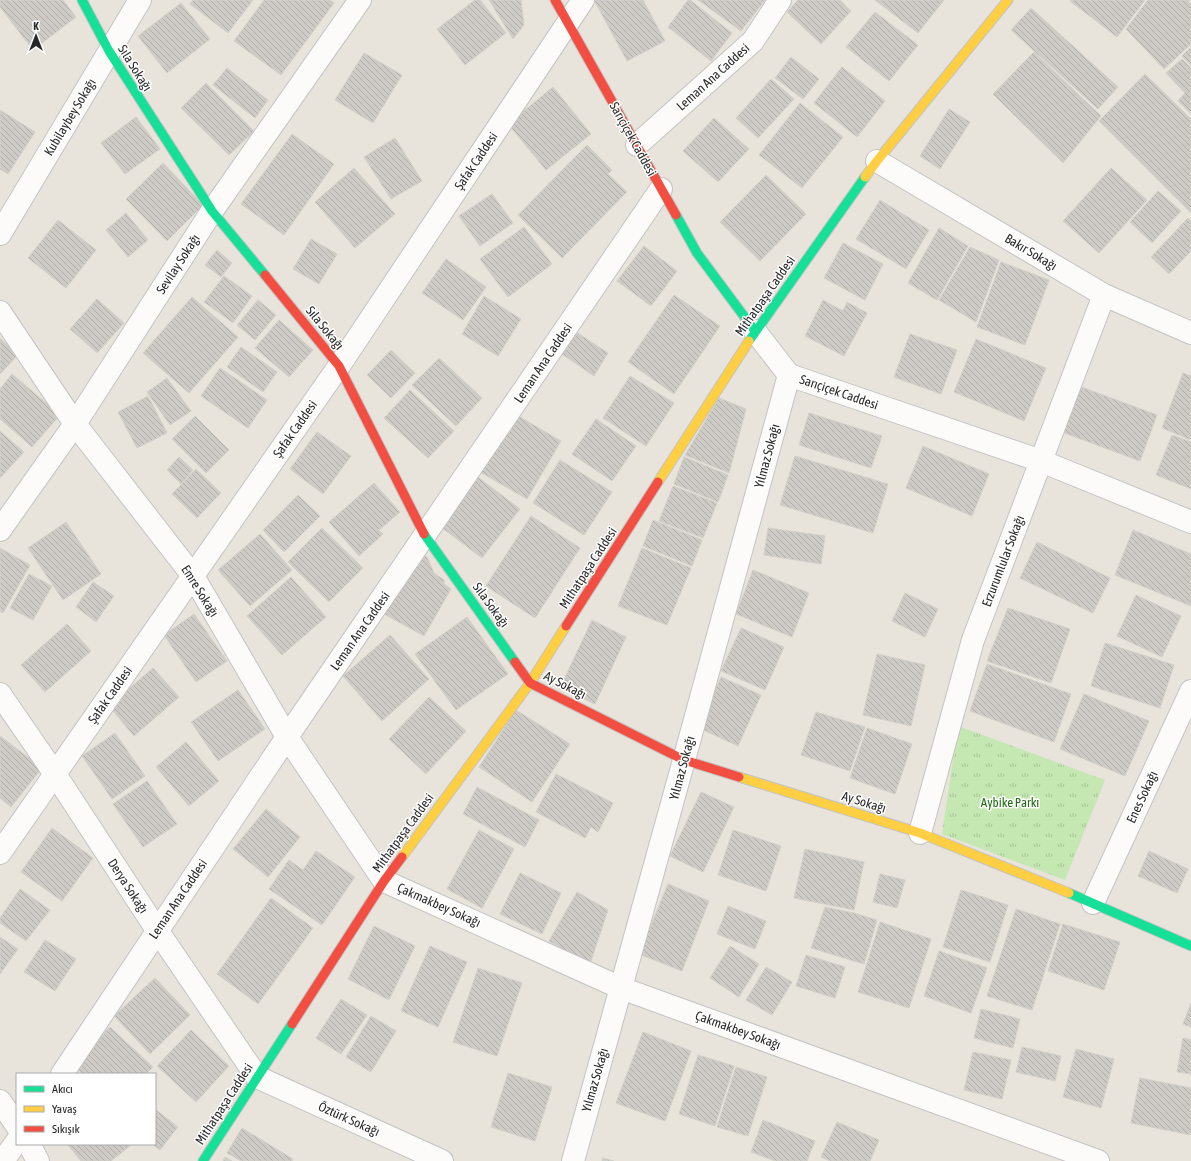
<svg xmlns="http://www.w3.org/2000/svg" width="1191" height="1161" font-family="'Asap Condensed',sans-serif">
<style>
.park{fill:url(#park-tufts)}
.building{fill:url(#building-back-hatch);stroke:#d3cfc9}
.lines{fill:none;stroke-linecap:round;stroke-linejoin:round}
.street-casing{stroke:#c4c3c3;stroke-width:24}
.fast-casing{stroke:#c4c3c3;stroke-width:11}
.slow-casing{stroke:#c4c3c3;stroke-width:11}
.jam-casing{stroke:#c4c3c3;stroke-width:11}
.street{stroke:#fcfbfa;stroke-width:22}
.fast{stroke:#16e098;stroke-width:9}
.slow{stroke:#ffcf43;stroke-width:9}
.jam{stroke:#f24e42;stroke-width:9}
.labels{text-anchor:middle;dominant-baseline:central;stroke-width:3;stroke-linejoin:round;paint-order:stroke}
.street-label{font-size:13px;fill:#282828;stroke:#fff}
.park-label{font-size:13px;fill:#216b12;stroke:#fff}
</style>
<defs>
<pattern id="park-tufts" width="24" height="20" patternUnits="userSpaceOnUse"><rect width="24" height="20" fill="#c5e7b2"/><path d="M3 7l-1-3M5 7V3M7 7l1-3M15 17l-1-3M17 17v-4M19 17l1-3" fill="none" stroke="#a9c699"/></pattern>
<pattern id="building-back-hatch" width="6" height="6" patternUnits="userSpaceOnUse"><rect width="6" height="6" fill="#cecbc6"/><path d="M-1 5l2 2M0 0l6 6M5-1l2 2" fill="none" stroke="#b1aeaa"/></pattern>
</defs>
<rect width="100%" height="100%" fill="#e8e4dc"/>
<polygon class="park" points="958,726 1105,780 1065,880 942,834"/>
<g class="building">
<polygon points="0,0 63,0 76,17 33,50 0,7"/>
<polygon points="193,0 253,0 228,33 190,4"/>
<polygon points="264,0 330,0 334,3 281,75 234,41"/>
<polygon points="475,0 480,0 506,33 465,65 437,29"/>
<polygon points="489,0 521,0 524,25 513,39"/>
<polygon points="594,0 643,0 665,41 627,61"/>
<polygon points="688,0 690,0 732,33 711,61 668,27"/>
<polygon points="698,0 765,0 741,31"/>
<polygon points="798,0 840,0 851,11 821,44 787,12"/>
<polygon points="875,0 944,0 918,33"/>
<polygon points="1072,0 1145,0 1117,37 1070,1"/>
<polygon points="1148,0 1188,0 1191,4 1191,44 1164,69 1126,29"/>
<polygon points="181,3 210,39 167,73 138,36"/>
<polygon points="1031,8 1118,87 1098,109 1011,30"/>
<polygon points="875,12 918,45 889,81 846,47"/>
<polygon points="1191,47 1191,66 1182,56"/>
<polygon points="1034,52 1101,116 1063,163 993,94"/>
<polygon points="364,53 402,75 373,123 335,100"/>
<polygon points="791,57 819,79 803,99 775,78"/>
<polygon points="1182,59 1191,68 1191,114 1178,101 1185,93 1166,73"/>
<polygon points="842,67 885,101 857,137 814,103"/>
<polygon points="227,68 268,100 255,118 213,85"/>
<polygon points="1145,74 1191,119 1191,213 1099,121"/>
<polygon points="771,79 794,99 758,138 736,118"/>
<polygon points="206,83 254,131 229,155 181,108"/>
<polygon points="553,87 591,134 546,170 508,124"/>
<polygon points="800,103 843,137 802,188 759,155"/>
<polygon points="949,109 970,122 940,169 920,156"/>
<polygon points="0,110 35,132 8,174 0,169"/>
<polygon points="136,117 160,149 125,174 101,143"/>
<polygon points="714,118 749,149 718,182 683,151"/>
<polygon points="292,134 334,164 284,235 241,204"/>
<polygon points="395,138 422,181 391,199 364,157"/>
<polygon points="587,145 612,170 608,174 627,192 562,258 518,215"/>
<polygon points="163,163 203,205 167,241 126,199"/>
<polygon points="354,168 395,214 355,248 315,202"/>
<polygon points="1111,168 1147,200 1099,253 1063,221"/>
<polygon points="766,175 806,214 760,261 720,222"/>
<polygon points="1158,191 1181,211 1152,243 1130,222"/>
<polygon points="492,194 513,223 480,246 459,216"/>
<polygon points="880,200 929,230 906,269 856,239"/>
<polygon points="126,213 148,240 128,257 106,230"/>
<polygon points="1188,218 1191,221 1191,251 1169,274 1151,257"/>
<polygon points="58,220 96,250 66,288 28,258"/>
<polygon points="524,227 552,264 508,297 480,259"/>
<polygon points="939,228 968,246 937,300 908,283"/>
<polygon points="311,239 337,254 319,284 293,269"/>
<polygon points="843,243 883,264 865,300 824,278"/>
<polygon points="644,246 677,271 651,306 617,281"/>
<polygon points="970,247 999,260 976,322 939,300"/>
<polygon points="217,250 232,263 221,277 205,265"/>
<polygon points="446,259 486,287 463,320 422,293"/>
<polygon points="1001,262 1049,280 1025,345 977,327"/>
<polygon points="224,276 252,296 233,323 204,302"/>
<polygon points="674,295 720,326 674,394 628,362"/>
<polygon points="484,296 521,319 498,356 462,334"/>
<polygon points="192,297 238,337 189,393 143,353"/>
<polygon points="97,299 124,323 97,353 70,329"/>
<polygon points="258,300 276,315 255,340 237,325"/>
<polygon points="823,300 843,311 847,302 867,313 844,356 805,336"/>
<polygon points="279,320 313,350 289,377 255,348"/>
<polygon points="576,332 608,353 594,376 562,354"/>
<polygon points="910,334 957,350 941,394 894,377"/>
<polygon points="0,338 18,355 0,374"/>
<polygon points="976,339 1046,368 1024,421 954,392"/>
<polygon points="241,347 277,372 263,392 227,367"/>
<polygon points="391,350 415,373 391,398 367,375"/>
<polygon points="439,358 482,398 456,426 412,385"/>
<polygon points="220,368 267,400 248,428 201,396"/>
<polygon points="1183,373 1191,376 1191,440 1162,428"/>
<polygon points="12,374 60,415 32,447 0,419 0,389"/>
<polygon points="630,376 674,403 646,446 603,418"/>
<polygon points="167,378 191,411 170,425 147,392"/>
<polygon points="1076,385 1157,415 1140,461 1059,431"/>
<polygon points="410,390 454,431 428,458 384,418"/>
<polygon points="148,396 167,433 137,448 118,412"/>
<polygon points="719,398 746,409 729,473 685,455"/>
<polygon points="809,413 882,436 871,468 799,445"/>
<polygon points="515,414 561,441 527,499 480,472"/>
<polygon points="195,416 229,450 206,473 172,439"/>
<polygon points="596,419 636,446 612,481 572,454"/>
<polygon points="0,431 24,452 0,478"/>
<polygon points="317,432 351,456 323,494 290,469"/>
<polygon points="1172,435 1191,442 1191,489 1156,475"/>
<polygon points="923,446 989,474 972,516 906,488"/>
<polygon points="795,456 888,484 873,533 780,505"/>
<polygon points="179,457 193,470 181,484 167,470"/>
<polygon points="684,457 728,475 718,502 674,484"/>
<polygon points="560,460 612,492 584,535 533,503"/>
<polygon points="196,469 221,493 197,518 172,494"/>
<polygon points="474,474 520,509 482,558 437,524"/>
<polygon points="374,483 400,512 379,530 383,534 359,556 329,522"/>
<polygon points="673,486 717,503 703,538 659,521"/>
<polygon points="298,495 320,516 284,552 263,530"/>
<polygon points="531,516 580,548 535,618 486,586"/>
<polygon points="653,520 702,540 692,566 643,546"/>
<polygon points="66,522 101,574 63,600 28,548"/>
<polygon points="322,528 363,568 329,602 288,562"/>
<polygon points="768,528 825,536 821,564 764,555"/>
<polygon points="1133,530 1191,554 1191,606 1115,575"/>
<polygon points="260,534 292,570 250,606 218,570"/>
<polygon points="1037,542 1110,578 1093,613 1020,578"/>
<polygon points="0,548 30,565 3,613 0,611"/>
<polygon points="642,548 691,568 667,625 618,606"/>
<polygon points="419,553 427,557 434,573 444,580 444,584 451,589 424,636 384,614"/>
<polygon points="753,570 809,593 792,637 736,614"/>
<polygon points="29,574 52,586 33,620 10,608"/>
<polygon points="291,577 326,617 282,655 247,616"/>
<polygon points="93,582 114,596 96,622 76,607"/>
<polygon points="905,593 938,609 925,637 892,621"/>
<polygon points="1136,595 1181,616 1162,657 1117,636"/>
<polygon points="1008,608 1070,629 1051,683 987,661"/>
<polygon points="194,614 227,661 196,682 164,635"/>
<polygon points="467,617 508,674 456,710 415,654"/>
<polygon points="592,620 626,637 595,704 560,688"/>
<polygon points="67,624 91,651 45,692 21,665"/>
<polygon points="741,628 784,647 765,690 721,671"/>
<polygon points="390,635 429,679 382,721 343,676"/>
<polygon points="1105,643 1174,665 1160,708 1091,686"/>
<polygon points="877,654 925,665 911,726 863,715"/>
<polygon points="987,664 1071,694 1054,742 970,711"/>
<polygon points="153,668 179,697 134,736 109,706"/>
<polygon points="721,677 761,695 738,746 699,728"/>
<polygon points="238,690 265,729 218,761 191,722"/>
<polygon points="1084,694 1149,721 1125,776 1060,749"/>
<polygon points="429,697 466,731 426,774 389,739"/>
<polygon points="516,710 570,744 532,802 479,767"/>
<polygon points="816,712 865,727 850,771 801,755"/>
<polygon points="867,728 912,744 895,794 850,778"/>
<polygon points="115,733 145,776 112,799 82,756"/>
<polygon points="0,736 42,768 11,807 0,798"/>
<polygon points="186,742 219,781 189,806 156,767"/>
<polygon points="556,774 613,803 598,832 591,827 585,838 536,812"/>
<polygon points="147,781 177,824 143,847 113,804"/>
<polygon points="477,787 539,820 525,847 463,814"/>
<polygon points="701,792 734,807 703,872 670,856"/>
<polygon points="266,809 300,837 268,877 233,849"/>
<polygon points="52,828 93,858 62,901 21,872"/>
<polygon points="479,830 514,849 482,908 447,889"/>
<polygon points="733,830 781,846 766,891 718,875"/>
<polygon points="805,849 864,862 854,910 794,898"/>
<polygon points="316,851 355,877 322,925 269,889 289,860 303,870"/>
<polygon points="1149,851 1188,869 1177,893 1138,876"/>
<polygon points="520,873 561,893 542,934 500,914"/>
<polygon points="880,874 905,880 897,908 873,902"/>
<polygon points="668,884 709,901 682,971 639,954"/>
<polygon points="20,889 50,910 26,941 0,923 0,918"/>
<polygon points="961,890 1008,905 990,962 943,947"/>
<polygon points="577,892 608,910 590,964 549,941"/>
<polygon points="271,898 313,928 258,1004 217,974"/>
<polygon points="728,906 766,921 755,949 717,934"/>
<polygon points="825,907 854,913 877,920 864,964 811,948"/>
<polygon points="1016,909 1060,924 1032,1010 987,996"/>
<polygon points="880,922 931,939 909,1008 858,992"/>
<polygon points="1063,924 1120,942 1104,990 1048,971"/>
<polygon points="374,926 415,946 389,1000 348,979"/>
<polygon points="0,937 18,949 0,974"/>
<polygon points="45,940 76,959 55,991 24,972"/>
<polygon points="430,946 467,962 438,1027 401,1011"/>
<polygon points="730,946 759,964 739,997 710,978"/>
<polygon points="939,951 987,968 971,1013 924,996"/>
<polygon points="806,955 845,967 835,998 796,986"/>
<polygon points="766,967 792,982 772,1015 746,1000"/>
<polygon points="478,968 522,983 497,1056 453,1042"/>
<polygon points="155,978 190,1015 150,1054 114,1016"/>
<polygon points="341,999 367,1015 341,1054 316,1038"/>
<polygon points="1191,1003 1191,1027 1183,1024"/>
<polygon points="981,1009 1020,1019 1013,1048 974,1038"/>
<polygon points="371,1016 396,1031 371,1072 346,1057"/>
<polygon points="110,1027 153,1067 146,1074 83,1074 74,1066"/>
<polygon points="191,1030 229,1066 196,1102 157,1066"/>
<polygon points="643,1032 691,1051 665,1121 616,1103"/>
<polygon points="1183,1038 1191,1040 1191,1074 1177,1072"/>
<polygon points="1022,1047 1061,1056 1055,1081 1016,1072"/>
<polygon points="1076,1049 1114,1059 1101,1108 1063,1097"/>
<polygon points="973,1052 1011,1060 1002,1099 964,1090"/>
<polygon points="698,1055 734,1066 715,1126 679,1114"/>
<polygon points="736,1067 767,1077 748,1136 717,1127"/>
<polygon points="508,1073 552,1087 535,1141 491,1127"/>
<polygon points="1140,1078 1191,1088 1191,1135 1131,1123"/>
<polygon points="155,1109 178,1127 160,1150 152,1144 155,1144"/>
<polygon points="763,1120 815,1141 807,1161 775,1161 751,1152"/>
<polygon points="837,1122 879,1140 870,1161 830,1161 821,1157"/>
<polygon points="242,1128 293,1159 292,1161 241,1161 227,1153"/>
<polygon points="67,1144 130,1144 131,1145 111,1161 81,1161"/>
<polygon points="225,1157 232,1161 223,1161"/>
<polygon points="603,1158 614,1161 602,1161"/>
</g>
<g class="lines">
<defs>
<g id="street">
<polyline points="637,145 753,41 780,0"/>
<polyline points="877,161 1104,295 1191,333"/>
<polyline points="0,234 140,0"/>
<polyline points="0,312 75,424 193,576 287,737 384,881 621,988 1098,1161"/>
<polyline points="755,331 789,375 1041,461 1191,522"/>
<polyline points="0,530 75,424 212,211 360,0"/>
<polyline points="0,694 55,774 157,930 257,1077 442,1161"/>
<polyline points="920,833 973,640 1104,295"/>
<polyline points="0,853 339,366 583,0"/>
<polyline points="1093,903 1191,691"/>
<polyline points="62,1074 287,737 661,189"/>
<polyline points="0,1101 17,1126"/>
<polyline points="29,1144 38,1161"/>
<polyline points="3,1161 17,1141"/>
<polyline points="573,1161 684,760 789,375"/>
</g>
<g id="fast">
<polyline points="82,0 109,51 212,211 265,275"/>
<polyline points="676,215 697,253 755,331"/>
<polyline points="749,341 865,177"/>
<polyline points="424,534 515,662"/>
<polyline points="1069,893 1191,946"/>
<polyline points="203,1161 292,1024"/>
</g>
<g id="slow">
<polyline points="865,177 877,161 1008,0"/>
<polyline points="658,482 749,341"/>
<polyline points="739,777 920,833 1069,893"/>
<polyline points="402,857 530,683 566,626"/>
</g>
<g id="jam">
<polyline points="555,0 676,215"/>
<polyline points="265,275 339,366 424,534"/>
<polyline points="566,626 658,482"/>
<polyline points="515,662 530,683 684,760 739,777"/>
<polyline points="292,1024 384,881 402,857"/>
</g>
</defs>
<use href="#street" class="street-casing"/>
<use href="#fast" class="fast-casing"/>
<use href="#slow" class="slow-casing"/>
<use href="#jam" class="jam-casing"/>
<use href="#street" class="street"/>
<use href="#fast" class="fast"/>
<use href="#slow" class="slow"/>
<use href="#jam" class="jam"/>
</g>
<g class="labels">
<g class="street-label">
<text transform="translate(135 68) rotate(58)">Sıla Sokağı</text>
<text transform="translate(713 77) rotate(-42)">Leman Ana Caddesi</text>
<text transform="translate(70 117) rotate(-59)">Kubilaybey Sokağı</text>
<text transform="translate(633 139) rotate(61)">Sarıçiçek Caddesi</text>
<text transform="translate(476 161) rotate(-56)">Şafak Caddesi</text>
<text transform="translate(1031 252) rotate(31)">Bakır Sokağı</text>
<text transform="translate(178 264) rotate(-57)">Sevilay Sokağı</text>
<text transform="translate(765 296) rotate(-55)">Mithatpaşa Caddesi</text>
<text transform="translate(325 328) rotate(51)">Sıla Sokağı</text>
<text transform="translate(543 363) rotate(-56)">Leman Ana Caddesi</text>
<text transform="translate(839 392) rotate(19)">Sarıçiçek Caddesi</text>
<text transform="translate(295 429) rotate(-55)">Şafak Caddesi</text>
<text transform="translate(767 456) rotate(-75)">Yılmaz Sokağı</text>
<text transform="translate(1003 561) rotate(-69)">Erzurumlular Sokağı</text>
<text transform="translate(588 568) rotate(-57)">Mithatpaşa Caddesi</text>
<text transform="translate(200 591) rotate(58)">Emre Sokağı</text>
<text transform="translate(491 605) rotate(54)">Sıla Sokağı</text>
<text transform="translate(360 631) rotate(-55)">Leman Ana Caddesi</text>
<text transform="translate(565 685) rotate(27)">Ay Sokağı</text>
<text transform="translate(110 695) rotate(-55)">Şafak Caddesi</text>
<text transform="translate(682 768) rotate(-75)">Yılmaz Sokağı</text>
<text transform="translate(1142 797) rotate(-65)">Enes Sokağı</text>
<text transform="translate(864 802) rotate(17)">Ay Sokağı</text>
<text transform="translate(403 833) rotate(-54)">Mithatpaşa Caddesi</text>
<text transform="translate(128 886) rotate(57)">Derya Sokağı</text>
<text transform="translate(178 899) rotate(-56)">Leman Ana Caddesi</text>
<text transform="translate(439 905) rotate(24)">Çakmakbey Sokağı</text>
<text transform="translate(738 1030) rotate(20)">Çakmakbey Sokağı</text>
<text transform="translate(595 1080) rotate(-74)">Yılmaz Sokağı</text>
<text transform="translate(224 1104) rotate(-57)">Mithatpaşa Caddesi</text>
<text transform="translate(349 1119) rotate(24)">Öztürk Sokağı</text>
</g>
<g class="park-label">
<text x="1010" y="802">Aybike Parkı</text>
</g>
</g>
<rect x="16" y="1073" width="140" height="72" fill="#ffffff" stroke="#a9a9a9"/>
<rect x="24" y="1086" width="20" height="6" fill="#16e098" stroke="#a9a9a9"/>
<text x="52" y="1093" font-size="12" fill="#282828">Akıcı</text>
<rect x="24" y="1106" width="20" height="6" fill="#ffcf43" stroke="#a9a9a9"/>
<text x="52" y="1113" font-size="12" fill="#282828">Yavaş</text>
<rect x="24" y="1126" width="20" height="6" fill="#f24e42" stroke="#a9a9a9"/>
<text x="52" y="1133" font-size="12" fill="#282828">Sıkışık</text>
<g transform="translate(36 36)" stroke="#ffffff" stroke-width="3" paint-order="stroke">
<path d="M0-3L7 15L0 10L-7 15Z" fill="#282828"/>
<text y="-6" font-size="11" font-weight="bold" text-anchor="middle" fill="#282828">K</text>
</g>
</svg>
